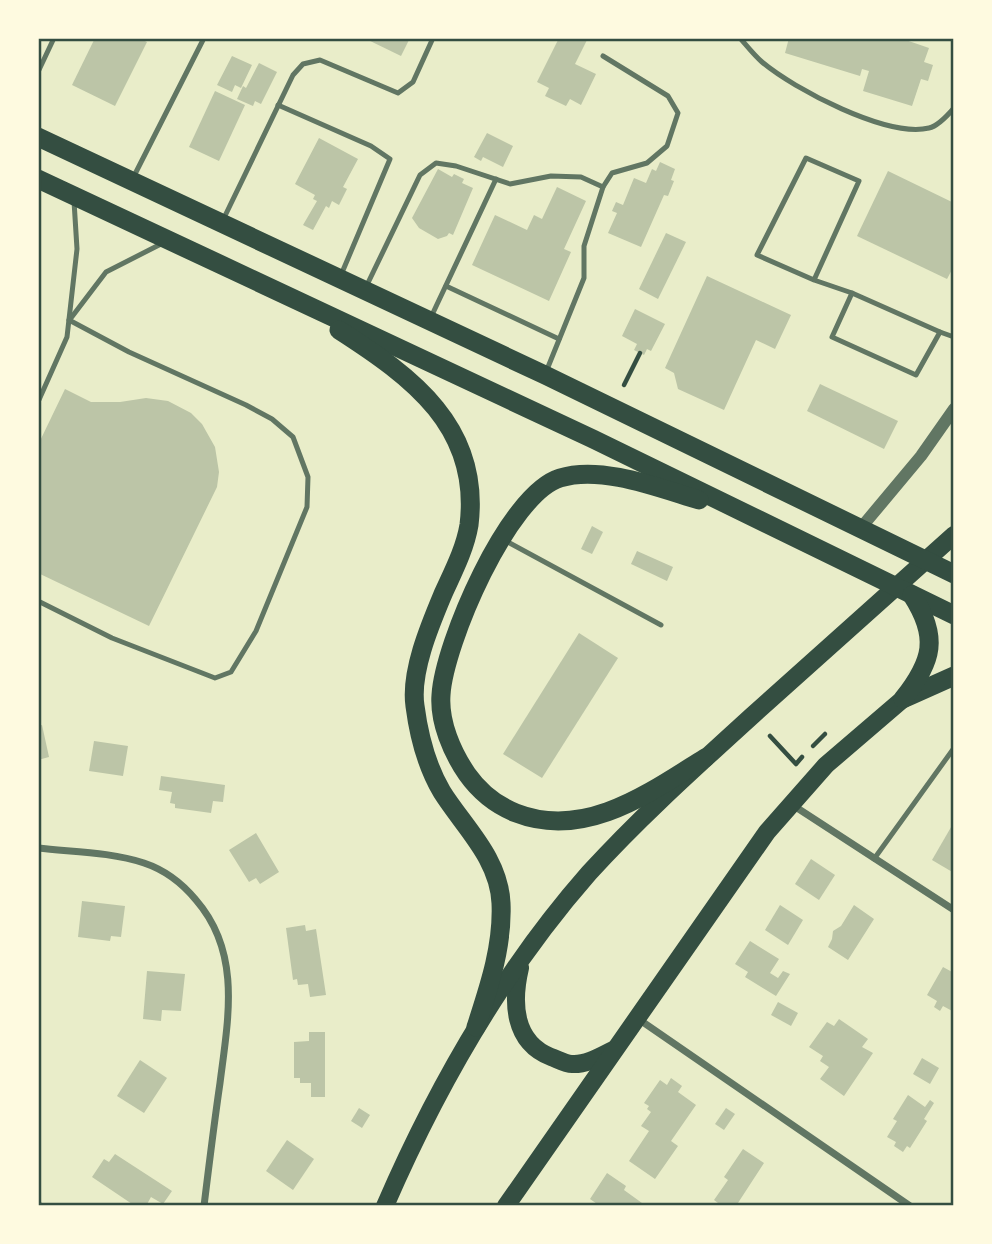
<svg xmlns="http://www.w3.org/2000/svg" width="992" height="1244" font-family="'Roboto Condensed',sans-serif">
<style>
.building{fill:#bcc5a7}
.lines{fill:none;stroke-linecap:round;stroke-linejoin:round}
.path{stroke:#344e41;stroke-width:4.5}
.service{stroke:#617663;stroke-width:5}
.minor{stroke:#617663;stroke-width:7}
.tertiary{stroke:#617663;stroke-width:12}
.primary{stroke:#344e41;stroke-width:18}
.trunk{stroke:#344e41;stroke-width:19}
.neatline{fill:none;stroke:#344e41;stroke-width:2.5}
</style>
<rect width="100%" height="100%" fill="#e9edc9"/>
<g class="building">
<polygon points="95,38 139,38 147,42 115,106 72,85"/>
<polygon points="364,38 410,38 401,56"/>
<polygon points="559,38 588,38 575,64 596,74 581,105 570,99 566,106 545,96 549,88 537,82"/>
<polygon points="789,38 900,38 929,48 924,62 933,65 928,81 921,79 912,106 863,91 869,71 862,69 860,76 785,53"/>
<polygon points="232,56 252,65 241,88 235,85 232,92 217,85"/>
<polygon points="259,63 277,72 261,104 255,101 253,106 237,99 243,86 246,88"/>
<polygon points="215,91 245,105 219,161 189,147"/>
<polygon points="487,133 513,146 503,167 483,157 481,161 474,157"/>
<polygon points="319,138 358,159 343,187 347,189 339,205 332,201 329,208 326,206 313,230 303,225 317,201 313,199 315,195 295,184"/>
<polygon points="660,162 675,169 671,180 674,181 668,196 664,195 641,247 608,233 617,213 612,211 616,202 623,205 634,178 646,183 652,169 656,171"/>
<polygon points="438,169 452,177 454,174 464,179 462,183 473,188 453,235 449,233 447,236 438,239 419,228 412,218"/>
<polygon points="888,171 954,203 954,266 947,279 857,236"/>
<polygon points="557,187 586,201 564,249 571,252 549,301 472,265 495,215 527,230 534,215 542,219"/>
<polygon points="666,233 686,242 658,299 639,289"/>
<polygon points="707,276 791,315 775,349 756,340 724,410 678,389 674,373 665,368"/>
<polygon points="635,309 665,324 651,351 647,349 644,355 634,350 637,344 622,336"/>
<polygon points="820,384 898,421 884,449 807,411"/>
<polygon points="65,389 91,402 120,402 146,398 168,401 191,413 202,424 215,447 219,472 217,487 149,626 38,573 38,445"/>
<polygon points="592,526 603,532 592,554 581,549"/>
<polygon points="637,551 673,567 667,581 631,564"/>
<polygon points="579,633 618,658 542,778 503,754"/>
<polygon points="42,725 49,757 38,760 38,726"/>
<polygon points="94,741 128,746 123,776 89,771"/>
<polygon points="161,776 225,785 223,802 213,801 211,813 175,808 175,804 170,803 172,792 159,790"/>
<polygon points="954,822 954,873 932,860"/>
<polygon points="256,833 279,872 260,884 256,878 249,882 229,850"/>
<polygon points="811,859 835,875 819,900 795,884"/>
<polygon points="82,901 125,906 121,937 111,936 110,941 78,937"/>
<polygon points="780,905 803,920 788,945 765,930"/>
<polygon points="854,905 874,919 848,960 828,947 832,939 833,931 841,926"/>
<polygon points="305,925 306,931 316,929 326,995 310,997 308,984 298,985 297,979 293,980 286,928"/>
<polygon points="750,941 779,959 770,973 778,978 783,971 790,974 776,996 745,977 748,972 735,964"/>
<polygon points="943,967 954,973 954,1012 943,1006 940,1011 934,1007 937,1001 927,995"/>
<polygon points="147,971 185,974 181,1011 162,1010 161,1021 143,1019"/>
<polygon points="778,1002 798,1013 791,1026 771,1015"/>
<polygon points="839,1019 868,1039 862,1047 873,1053 844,1096 820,1079 829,1067 820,1061 823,1056 809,1047 827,1022 834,1026"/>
<polygon points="309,1032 325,1032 325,1097 311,1097 311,1083 300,1083 300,1078 294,1078 294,1042 309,1041"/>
<polygon points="922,1058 939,1068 930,1084 913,1074"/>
<polygon points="140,1060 167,1078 144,1113 117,1096"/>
<polygon points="671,1078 682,1086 678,1092 696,1105 671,1141 678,1146 655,1179 629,1161 649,1131 641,1126 651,1112 647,1109 649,1106 644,1103 660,1080 667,1085"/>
<polygon points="908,1095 925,1107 930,1100 934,1103 924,1119 927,1121 910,1148 907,1146 903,1152 894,1146 896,1142 887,1137 897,1121 893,1119"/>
<polygon points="359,1108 370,1115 362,1128 351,1121"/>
<polygon points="726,1108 735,1114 724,1130 715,1124"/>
<polygon points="287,1140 314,1159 293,1190 266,1171"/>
<polygon points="743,1149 764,1163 736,1206 722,1206 714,1200 728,1180 724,1177"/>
<polygon points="115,1154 172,1191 163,1204 151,1197 146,1206 140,1203 135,1206 92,1177 104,1159 109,1162"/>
<polygon points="607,1173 626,1186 624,1190 642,1203 640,1206 600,1206 590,1199"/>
</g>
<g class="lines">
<g class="path">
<polyline points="624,385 640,353"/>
<polyline points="770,736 796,764 802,757"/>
<polyline points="813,746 825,734"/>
</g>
<g class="service">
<path d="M740,38c7,8 14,17 22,24 32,27 125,76 167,66 9,-2 19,-13 25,-20"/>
<polyline points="38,72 54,38"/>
<polyline points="278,105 371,146 390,159 341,275"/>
<polyline points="133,178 204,38"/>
<polyline points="223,220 293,75 303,64 320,60 398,93 413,82 433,38"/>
<polyline points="814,280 757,255 806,158 859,181 814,280 852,293 940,332"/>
<polyline points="446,286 559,339"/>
<polyline points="366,287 420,175 436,163 456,166 510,184 551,176 581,177 603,187"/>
<polyline points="852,293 832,337 916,375 940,332 954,337"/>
<polyline points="432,315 496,179"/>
<polyline points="71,318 106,272 161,244"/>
<polyline points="546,372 584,278 584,246 603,187 612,173 647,163 667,146 678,113 668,96 603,56"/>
<polyline points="38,402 67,337 77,249 74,201"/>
<polyline points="504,540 661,625"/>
<polyline points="38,601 112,638 215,678 231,672 256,631 307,507 308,477 293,437 272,419 246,405 129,352 69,320"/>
<polyline points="874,859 954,748"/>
</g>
<g class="minor">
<polyline points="791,804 954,910"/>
<path d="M38,848c35,4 73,4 106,15 21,7 38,20 52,37 46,53 32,119 24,183 -6,41 -11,82 -16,123"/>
<polyline points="637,1018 910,1206"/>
<polyline points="38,1205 40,1206"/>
</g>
<polyline class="tertiary" points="860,529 921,456 954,409"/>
<g class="primary">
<path d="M520,968c-8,34 -7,74 31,89 6,2 14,7 21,7 14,1 29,-8 41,-14"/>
<path d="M385,1206c52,-120 117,-234 204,-333 51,-56 108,-107 164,-158 67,-60 134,-120 201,-180"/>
<polyline points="506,1206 767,832 826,765 903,699"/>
</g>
<g class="trunk">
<polyline points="38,137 545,375 954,574"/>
<polyline points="38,179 593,439 954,615"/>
<path d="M339,330c73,47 142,97 130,195 -4,24 -16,47 -26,69 -13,31 -33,78 -28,112 4,31 11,59 27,86 22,35 57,66 59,111 2,43 -12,84 -25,124"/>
<path d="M699,500c-40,-12 -98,-35 -139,-22 -52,16 -116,166 -119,217 -2,27 11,57 26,79 12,17 29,31 49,39 69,27 133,-20 189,-55"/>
<polyline points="907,697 954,676"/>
<path d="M903,699c30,-38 36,-62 9,-104"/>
</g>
</g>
<rect width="992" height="1244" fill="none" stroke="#fefae0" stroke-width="80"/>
<rect x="40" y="40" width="912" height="1164" class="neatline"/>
</svg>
